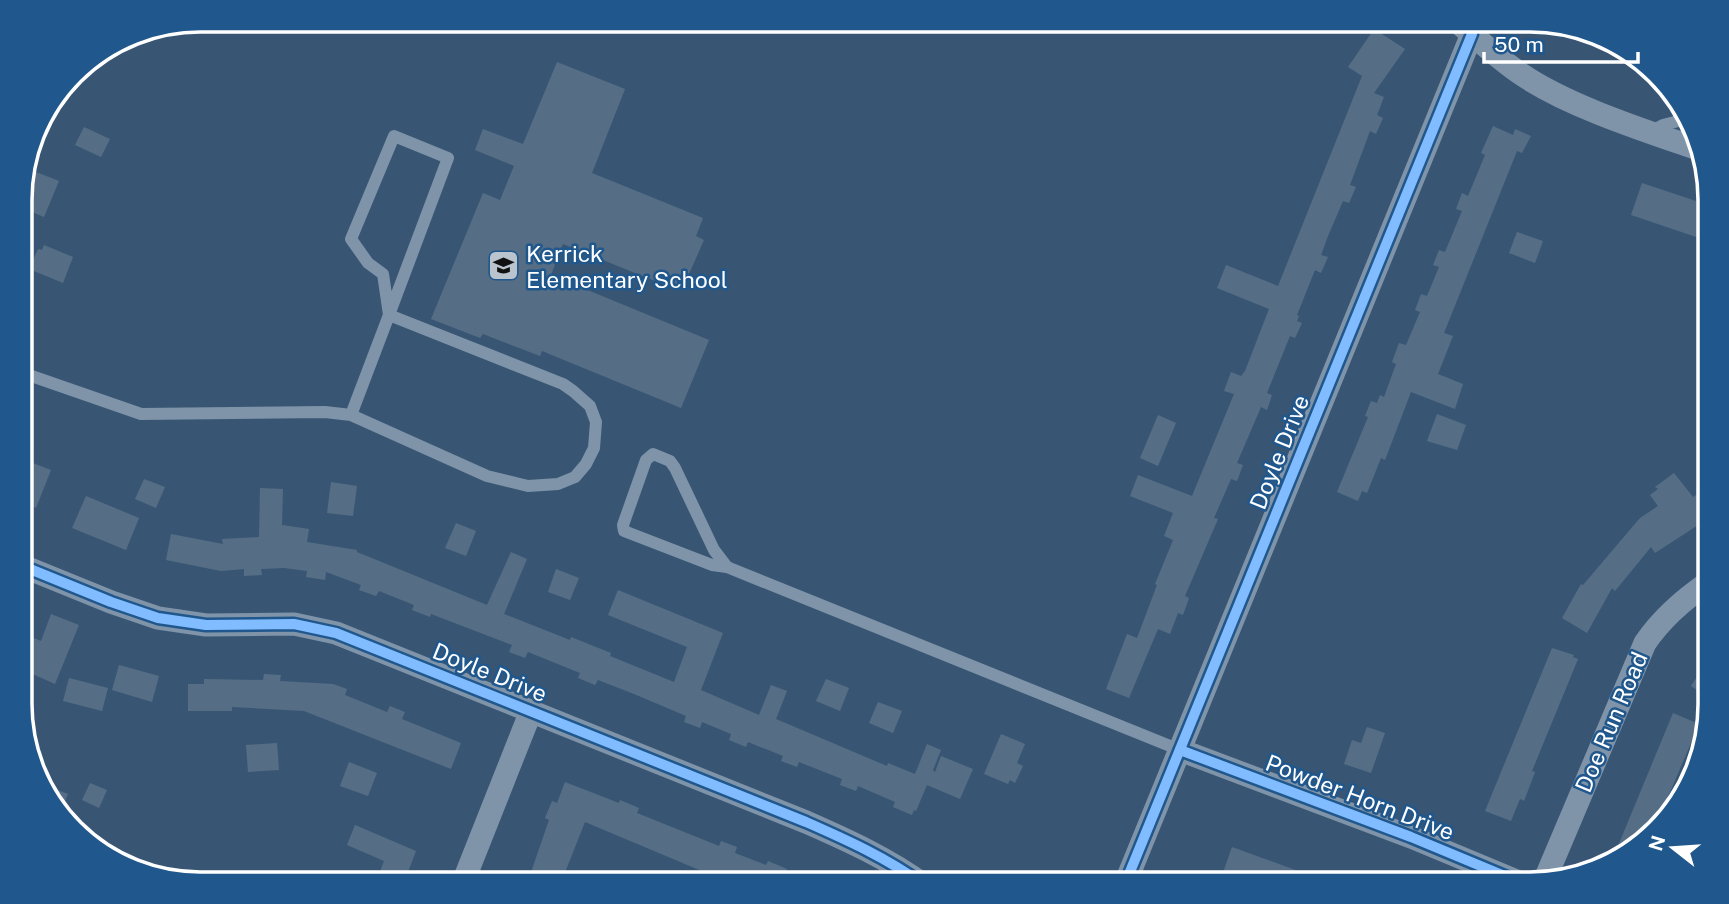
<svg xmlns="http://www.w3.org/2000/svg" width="1729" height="904" font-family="'Public Sans',sans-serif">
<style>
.building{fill:#566e85}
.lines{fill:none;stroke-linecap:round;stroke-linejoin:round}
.lane{stroke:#7f94a8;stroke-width:12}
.street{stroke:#7f94a8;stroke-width:23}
.cycleway-casing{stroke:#20578c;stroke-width:15}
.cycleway{stroke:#80bcff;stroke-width:10}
.labels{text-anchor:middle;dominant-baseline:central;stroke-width:5;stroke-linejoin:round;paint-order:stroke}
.poi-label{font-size:23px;fill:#fff;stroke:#20578c;text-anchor:start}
.street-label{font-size:23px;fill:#fff;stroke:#20578c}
.rim{fill:none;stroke:#fff;stroke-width:3.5}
</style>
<rect width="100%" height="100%" fill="#385674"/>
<g class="building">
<polygon points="1374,29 1405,49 1374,93 1384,97 1377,115 1383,118 1376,134 1370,131 1350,185 1356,187 1349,203 1343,201 1328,236 1321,255 1328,257 1321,273 1315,270 1297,315 1299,316 1297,321 1302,323 1295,338 1290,336 1267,393 1272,395 1267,410 1261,407 1237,463 1243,465 1237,481 1231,479 1214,518 1218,519 1185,596 1189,598 1183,615 1178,613 1170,634 1158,629 1129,698 1106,689 1127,634 1137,638 1157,585 1155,584 1173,540 1164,536 1173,513 1130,496 1138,475 1192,496 1234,394 1224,391 1231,372 1241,376 1245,371 1269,309 1217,288 1226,265 1278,286 1362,76 1348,67"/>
<polygon points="557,62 625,89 592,173 703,218 696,236 704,240 689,274 682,271 675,289 563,244 551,275 709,340 681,408 542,351 540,356 483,334 480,338 431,319 483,193 500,200 514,166 475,150 483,129 523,144"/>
<polygon points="1493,126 1513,135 1515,129 1531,136 1522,153 1517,151 1444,333 1453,336 1438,374 1463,384 1455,409 1411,392 1385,460 1381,458 1367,493 1362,491 1358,501 1337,492 1368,417 1365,416 1371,401 1377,403 1380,395 1384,397 1396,364 1392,362 1399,343 1406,345 1420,312 1415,310 1421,294 1427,296 1439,267 1433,265 1439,250 1445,252 1462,211 1456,209 1462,193 1468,196 1485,155 1481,153"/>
<polygon points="84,127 110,139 101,157 75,145"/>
<polygon points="36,172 59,181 44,217 22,208"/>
<polygon points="1642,183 1708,205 1708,241 1631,215"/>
<polygon points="1517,232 1543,241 1535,263 1509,253"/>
<polygon points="44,245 73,257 63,283 29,269 38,249 42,250"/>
<polygon points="1437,414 1466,425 1457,450 1427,441"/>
<polygon points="1158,415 1176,423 1158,466 1140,458"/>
<polygon points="20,458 51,470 36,508 20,501"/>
<polygon points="1674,473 1693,497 1709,486 1709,518 1655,553 1651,547 1615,591 1612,588 1587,633 1562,618 1581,584 1583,585 1640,518 1658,506 1650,495 1658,489 1655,487"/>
<polygon points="144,479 165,487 156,508 135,499"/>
<polygon points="331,482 357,486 353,516 327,513"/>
<polygon points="260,488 283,489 282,525 309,529 307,542 357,550 357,552 487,605 511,552 527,559 504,614 570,640 571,637 611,653 610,656 674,682 687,647 608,615 618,590 723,633 701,690 759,715 771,685 787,691 776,719 887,766 888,763 915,774 927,744 941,750 933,770 935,772 941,756 973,769 960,799 927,785 916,811 914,810 912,815 893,807 895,802 858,786 856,791 840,785 842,779 799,762 797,767 781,761 783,756 748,742 746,747 729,740 731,734 702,722 700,728 684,722 686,716 634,694 598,680 595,685 578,678 580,673 528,652 525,658 509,652 512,645 431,614 430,617 412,610 414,605 379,591 376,596 359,590 361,585 326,572 325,580 306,577 307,571 284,568 261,569 262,575 244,576 244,569 221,571 166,560 171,534 223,544 222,539 259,537"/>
<polygon points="86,496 139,518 126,550 72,528"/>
<polygon points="456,523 476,531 466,556 445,548"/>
<polygon points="556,569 579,578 570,600 548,592"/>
<polygon points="51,614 79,625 55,684 21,669 21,633 41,641"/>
<polygon points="1552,648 1574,655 1573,657 1578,659 1532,771 1535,772 1524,801 1520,799 1511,821 1485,811"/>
<polygon points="1710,657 1710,699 1691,686"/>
<polygon points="119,665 159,676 152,702 112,690"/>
<polygon points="264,674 281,675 280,681 333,684 347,689 345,695 387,712 390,706 405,712 402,719 461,743 451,769 304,711 232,707 232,711 188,711 188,684 204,684 204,679 263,680"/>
<polygon points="69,678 108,688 102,711 63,701"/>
<polygon points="826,679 849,688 840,711 816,701"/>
<polygon points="878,702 902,711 893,733 869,723"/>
<polygon points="1673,713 1699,724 1657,823 1632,851 1618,846"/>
<polygon points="1367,727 1385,733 1371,773 1344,764 1352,740 1361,743"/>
<polygon points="1001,734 1025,744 1017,763 1023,766 1015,783 1010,780 1008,784 984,774"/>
<polygon points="277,743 279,770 248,772 246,745"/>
<polygon points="349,762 377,773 368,796 340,786"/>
<polygon points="565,782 619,803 620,800 639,808 637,813 719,846 721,841 737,847 735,853 766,865 768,861 787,869 780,885 735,885 585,822 560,885 546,885 529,878 549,820 545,818 552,801 557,803"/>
<polygon points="90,783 107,790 99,808 82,800"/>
<polygon points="42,784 68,794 60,813 50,805"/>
<polygon points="355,825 416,851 403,885 375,885 384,861 347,845"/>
<polygon points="1232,847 1331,883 1331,884 1219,884"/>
</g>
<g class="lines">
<g class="lane">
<polyline points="1650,132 1663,125 1686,119"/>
<polygon points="394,136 448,158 389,315 383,274 368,263 351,239"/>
<polyline points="20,372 141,414 325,412 351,415 487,476 528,486 558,484 575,477 586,464 594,448 596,422 590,406 573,391 563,384 389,315 351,415"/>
<polygon points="653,454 670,461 675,468 714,550 727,567 712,565 624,531 623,525 646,460"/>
<polyline points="727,567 1180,750"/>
</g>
<g class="street">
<path d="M1454,19c22,18 43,39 67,55 47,32 122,56 177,75"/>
<path d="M20,565l91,37 47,16 48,7 88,-1 42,9 470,189c41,18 81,36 118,63"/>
<polyline points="1180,750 1411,837 1524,884"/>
<polyline points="1125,884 1472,34"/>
<path d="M1543,884l102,-241c17,-25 39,-44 64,-61"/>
<polyline points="462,885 531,711"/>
</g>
<defs>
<g id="cycleway">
<path d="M20,565l91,37 47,16 48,7 88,-1 42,9 470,189c41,18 81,36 118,63"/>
<polyline points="1180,750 1411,837 1524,884"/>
<polyline points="1125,884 1472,34"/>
</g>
</defs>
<use href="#cycleway" class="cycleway-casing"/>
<use href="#cycleway" class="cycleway"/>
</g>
<defs>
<symbol id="school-square" viewBox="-11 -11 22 22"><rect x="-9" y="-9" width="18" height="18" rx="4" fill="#b9c4ce" stroke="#20578c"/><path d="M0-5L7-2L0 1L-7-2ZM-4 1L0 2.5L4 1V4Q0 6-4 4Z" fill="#111"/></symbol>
</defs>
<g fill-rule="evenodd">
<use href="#school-square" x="486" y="248" width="35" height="35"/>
</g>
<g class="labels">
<g class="poi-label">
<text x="526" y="253">Kerrick<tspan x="526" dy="26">Elementary School</tspan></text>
</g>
<g class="street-label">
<text transform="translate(1279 452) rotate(-68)">Doyle Drive</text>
<text transform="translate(490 672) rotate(22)">Doyle Drive</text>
<text transform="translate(1611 722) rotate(-67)">Doe Run Road</text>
<text transform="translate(1360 797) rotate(21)">Powder Horn Drive</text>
</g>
</g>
<path d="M0 0H1729V904H0ZM200 32H1530A168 168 0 0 1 1698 200V704A168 168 0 0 1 1530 872H200A168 168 0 0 1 32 704V200A168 168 0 0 1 200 32Z" fill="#20578c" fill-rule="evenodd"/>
<path class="rim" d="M200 32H1530A168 168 0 0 1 1698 200V704A168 168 0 0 1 1530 872H200A168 168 0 0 1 32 704V200A168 168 0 0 1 200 32Z"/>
<g transform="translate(1673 848) rotate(287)" stroke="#20578c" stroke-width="5" paint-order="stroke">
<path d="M0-5L12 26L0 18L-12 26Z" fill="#ffffff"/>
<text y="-10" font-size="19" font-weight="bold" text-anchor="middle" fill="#ffffff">N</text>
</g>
<path d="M1484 52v10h154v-10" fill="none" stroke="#ffffff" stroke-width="3.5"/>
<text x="1494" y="52" font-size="21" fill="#ffffff" stroke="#20578c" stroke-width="5" paint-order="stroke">50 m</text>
</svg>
